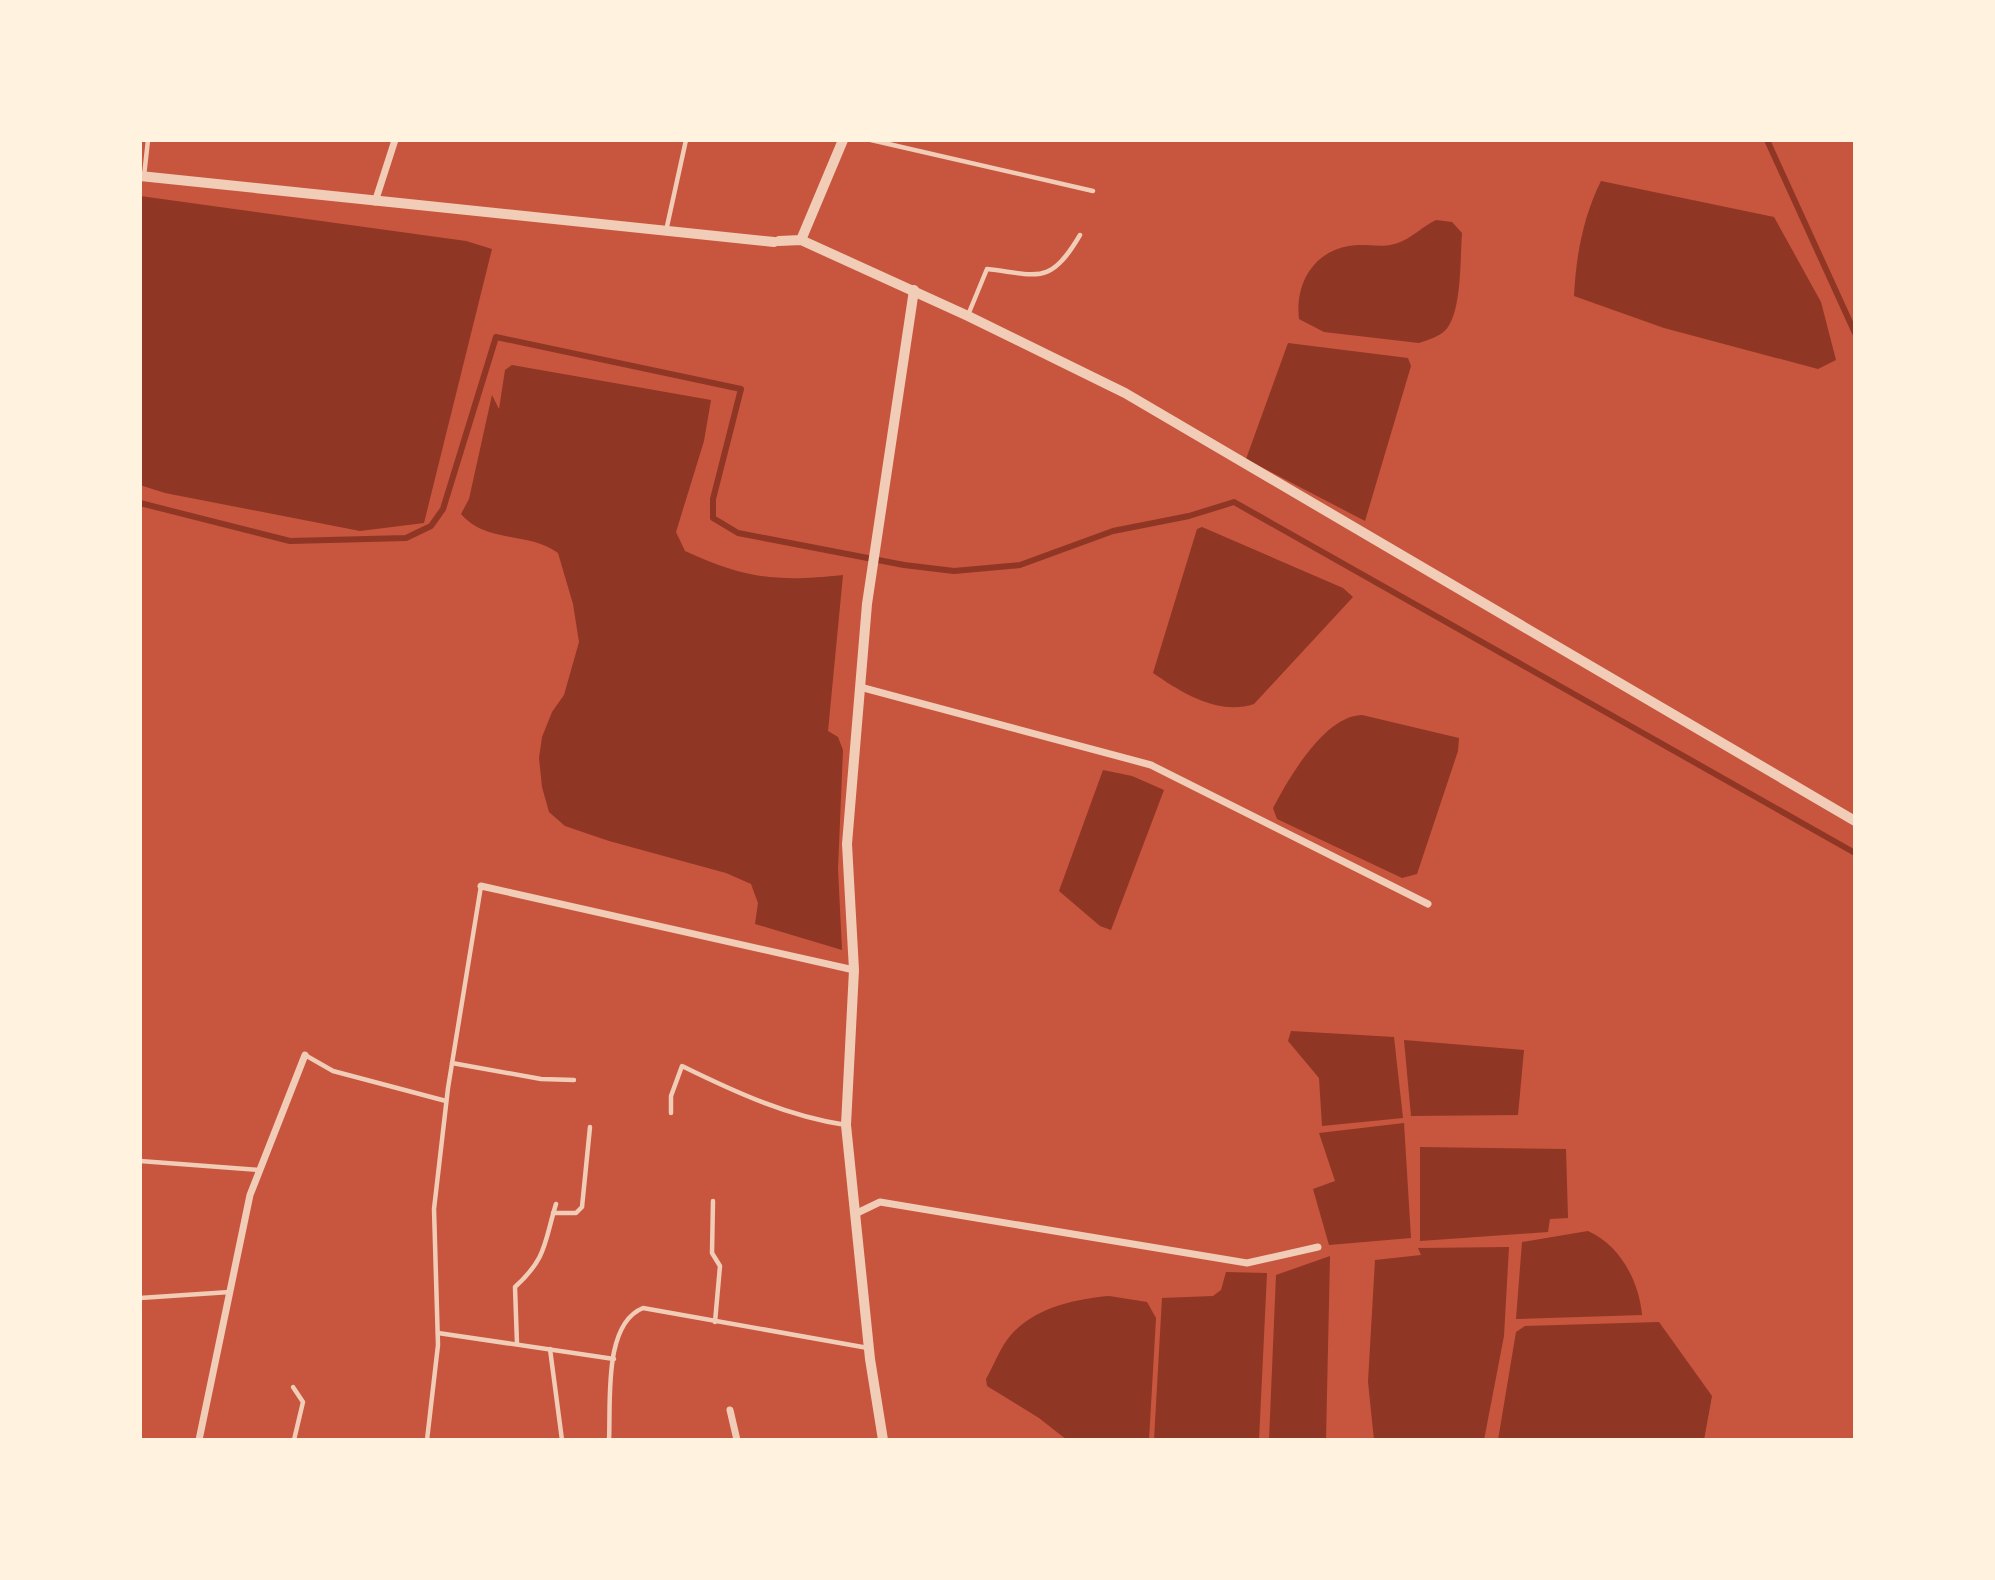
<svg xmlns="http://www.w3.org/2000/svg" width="1995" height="1580" font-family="Quicksand,sans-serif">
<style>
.water{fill:#8f3625}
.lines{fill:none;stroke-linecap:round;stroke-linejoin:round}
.stream{stroke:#8f3625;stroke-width:6}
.service{stroke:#f1ccb7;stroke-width:4.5}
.minor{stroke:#f1ccb7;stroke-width:7}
.tertiary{stroke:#f1ccb7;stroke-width:10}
</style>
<rect width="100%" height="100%" fill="#c8553d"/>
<g class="water">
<path d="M1601,181l173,36 47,85 15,58 -18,9 -154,-41 -90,-32c2,-40 9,-79 27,-115z"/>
<polygon points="140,196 466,241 492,249 424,523 360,531 165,493 140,485"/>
<path d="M1436,220l16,2 10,11c-2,25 0,73 -14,94 -6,9 -20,13 -29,16l-95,-11 -25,-13c-4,-35 14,-67 50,-73 17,-3 32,3 49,-3 14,-5 25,-17 38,-23z"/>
<polygon points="1288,343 1408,358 1411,366 1365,521 1246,459"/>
<path d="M512,365l199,35 -7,41 -28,91 9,19c60,28 93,31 158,24l-15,156 10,6 5,13 -5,119 4,81 -87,-26 3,-21 -7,-19 -25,-11 -117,-32 -44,-15 -16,-14 -7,-25 -3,-29 3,-21 10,-25 12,-17 15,-53 -6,-38 -15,-51c-30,-22 -71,-9 -97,-39l8,-15 23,-104 7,14 6,-39z"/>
<path d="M1202,527l141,61 10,9 -99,107c-35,12 -72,-11 -101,-31l44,-144z"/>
<path d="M1362,715l97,23 -1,13 -41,123 -15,4 -125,-59 -4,-11c16,-30 51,-92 89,-93z"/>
<polygon points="1103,770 1132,776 1164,790 1111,930 1100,926 1059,891"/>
<polygon points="1291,1031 1394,1037 1403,1118 1322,1126 1319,1078 1288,1041"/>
<polygon points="1404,1040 1524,1050 1518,1115 1411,1116"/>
<polygon points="1404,1123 1411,1238 1329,1245 1313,1189 1335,1181 1319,1133"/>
<polygon points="1420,1147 1566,1149 1568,1218 1550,1219 1548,1232 1420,1241"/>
<path d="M1588,1231c33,15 51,51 54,84l-126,4 6,-77z"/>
<polygon points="1509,1247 1504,1336 1484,1440 1374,1440 1368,1382 1375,1260 1421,1255 1418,1248"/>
<polygon points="1330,1256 1326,1440 1269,1440 1276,1275"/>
<polygon points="1226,1272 1267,1273 1259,1440 1154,1440 1162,1298 1213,1296 1221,1290"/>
<path d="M1109,1296l38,6 9,16 -7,122h-82l-28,-22 -52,-32 -1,-7c8,-14 14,-31 24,-43 24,-28 64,-37 99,-40z"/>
<polygon points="1659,1322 1712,1396 1704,1440 1498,1440 1516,1332 1525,1326"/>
</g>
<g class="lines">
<g class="stream">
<polyline points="1767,140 1855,333"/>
<polyline points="140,503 290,541 406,538 431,526 443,509 496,337 741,389 713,499 713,518 738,533 904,565 954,571 1020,565 1113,531 1189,516 1234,502 1855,853"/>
</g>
<g class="service">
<polyline points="871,140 1093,191"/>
<polyline points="144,176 148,140"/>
<polyline points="666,231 686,140"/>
<path d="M968,315l19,-46c52,6 63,17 93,-34"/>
<polyline points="305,1055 333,1071 446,1101"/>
<polyline points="452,1063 541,1079 574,1080"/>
<path d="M671,1113v-17l11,-30c53,26 105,50 164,59"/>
<polyline points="140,1161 259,1170"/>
<polyline points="713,1201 712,1253 720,1266 715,1322"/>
<polyline points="553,1213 576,1213 582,1207 590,1127"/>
<polyline points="140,1298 230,1292"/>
<polyline points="438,1333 614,1359"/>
<path d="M517,1344l-2,-57c32,-29 29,-44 41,-83"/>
<polyline points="550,1349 562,1440"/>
<polyline points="293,1387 303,1402 294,1440"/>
<polyline points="427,1440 438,1345 434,1209 448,1088 481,886"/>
<path d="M609,1440c2,-38 -6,-116 34,-132l225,40"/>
</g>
<g class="minor">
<polyline points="375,202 395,140"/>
<polyline points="860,687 1151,765 1428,904"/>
<polyline points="481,886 854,970"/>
<polyline points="855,1214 880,1202 1247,1263 1318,1247"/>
<polyline points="730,1410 737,1440"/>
<polyline points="199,1440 250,1195 305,1055"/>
</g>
<g class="tertiary">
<polyline points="140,176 774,242"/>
<polyline points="801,240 843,140"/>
<polyline points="779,241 801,240 968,316 1125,393 1855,821"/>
<polyline points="883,1440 870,1359 846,1125 854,970 847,844 867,604 914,290"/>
</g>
</g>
<rect width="1995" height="1580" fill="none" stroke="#fff3e0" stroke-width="284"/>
</svg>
